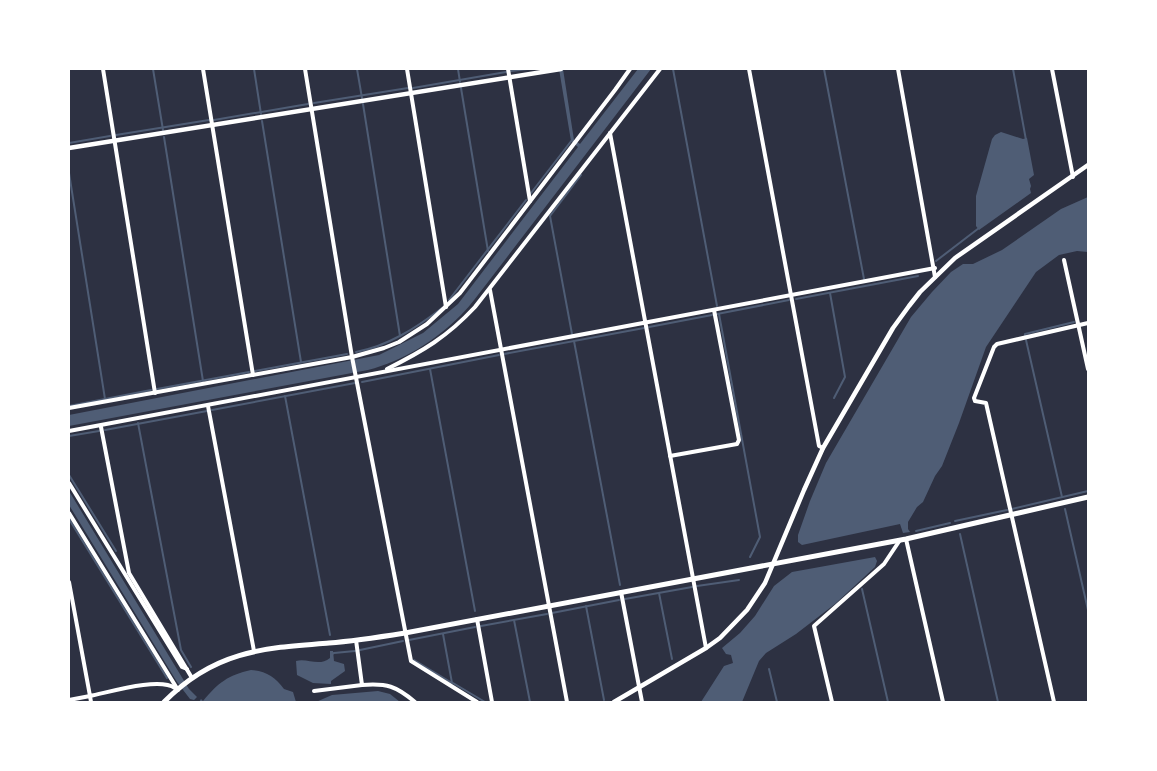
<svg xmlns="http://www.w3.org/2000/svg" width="1157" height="771" font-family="'Titillium Web',sans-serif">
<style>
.water{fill:#4f5d75}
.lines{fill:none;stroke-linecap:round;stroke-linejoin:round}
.stream{stroke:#4f5d75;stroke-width:2}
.minor{stroke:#fff;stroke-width:4}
.tertiary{stroke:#fff;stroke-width:4.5}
.secondary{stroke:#fff;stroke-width:5}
</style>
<rect width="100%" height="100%" fill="#2d3142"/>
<g class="water">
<path d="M559,69h4l11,71 6,4 58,-75h13l-163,213c-9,11 -17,23 -27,33 -26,26 -58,46 -93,55l-299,56v-11l310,-60 44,-22 35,-29 120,-157 -7,-6z"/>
<polygon points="1001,132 1023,139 1027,138 1034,175 1029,179 1031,186 1030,189 1031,193 979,230 976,226 976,196 992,139 995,135"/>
<polygon points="1088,197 1088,252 1077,251 1059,255 1036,272 986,347 959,423 942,466 935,476 923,502 917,507 908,522 908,529 910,532 903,533 900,524 802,545 798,542 798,535 810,501 826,463 911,317 932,292 951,272 963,264 973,264 1002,250 1061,209"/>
<polygon points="69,491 189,689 197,697 194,700 190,699 177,682 69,505"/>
<polygon points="875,557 877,561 875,567 835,604 796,634 766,653 759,661 742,702 701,702 724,666 733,663 731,655 726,654 722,648 740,633 755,616 774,586 792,572"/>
<path d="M330,651h3l1,10 10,3 1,7 -14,10v3l-18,-1 -16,-8 -1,-14c12,-3 23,6 34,-3z"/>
<path d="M251,670c15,1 24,7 33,19l9,3 3,10h-97l2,-3 2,2c15,-18 25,-26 48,-31z"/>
<polygon points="378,691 390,694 400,702 316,702 332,695"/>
</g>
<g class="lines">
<g class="stream">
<polyline points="153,69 163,130"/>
<polyline points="254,69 261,114"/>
<polyline points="357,69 362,98"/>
<polyline points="458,69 460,82"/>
<polyline points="673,69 717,306"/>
<polyline points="824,69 864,279"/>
<polyline points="1013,69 1026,140"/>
<polyline points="511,71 528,69"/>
<polyline points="413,88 506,72"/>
<polyline points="461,88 488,251"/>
<polyline points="314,103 408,88"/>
<polyline points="363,104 400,336"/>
<polyline points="214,120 308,104"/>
<polyline points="262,121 301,362"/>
<polyline points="116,135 209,120"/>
<polyline points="164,137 203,381"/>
<polyline points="69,143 110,136"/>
<polyline points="69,173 105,399"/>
<polyline points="531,193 572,140"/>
<polyline points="936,261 979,228"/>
<polyline points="830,293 845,377 834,398"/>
<polyline points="796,299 918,276"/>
<polyline points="449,300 526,200"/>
<polyline points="717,314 789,300"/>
<polyline points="719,314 760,537 750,557"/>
<polyline points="649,327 712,315"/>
<polyline points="572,334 550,216 581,175"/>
<polyline points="1025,336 1025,334 1074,322"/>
<polyline points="1026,340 1062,497"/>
<polyline points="574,341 620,585"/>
<path d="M356,352c32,-6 60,-24 86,-44"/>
<polyline points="504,354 644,328"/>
<polyline points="430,369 475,611"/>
<polyline points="255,371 347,354"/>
<polyline points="362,382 499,355"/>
<polyline points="157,389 249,372"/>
<polyline points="285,396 330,635"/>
<polyline points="69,406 151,390"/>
<polyline points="212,410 355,383"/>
<polyline points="138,423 181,650 191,667"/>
<polyline points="105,430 207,411"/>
<polyline points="69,436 99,431"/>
<polyline points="69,475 116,551"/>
<polyline points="1012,509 1088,491"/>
<polyline points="1065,509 1088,610"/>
<polyline points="69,519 167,678"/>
<polyline points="955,521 1007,510"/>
<polyline points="916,531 950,523"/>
<polyline points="960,534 998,702"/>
<polyline points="697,586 739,580"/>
<polyline points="862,589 888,702"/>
<polyline points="659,593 672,659"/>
<polyline points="625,599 692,587"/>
<polyline points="586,606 604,700"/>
<polyline points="552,613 619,600"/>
<polyline points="514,620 530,702"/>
<polyline points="481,626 547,614"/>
<polyline points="409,640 475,627"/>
<polyline points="360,650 403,641"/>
<polyline points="332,654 334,653 355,651"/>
<polyline points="414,660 452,683 443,634"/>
<polyline points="769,669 777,702"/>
<polyline points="453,683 485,702"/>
</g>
<g class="minor">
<polyline points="103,69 155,393"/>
<polyline points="203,69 253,375"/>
<polyline points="305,69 352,357 411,661 477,702"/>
<polyline points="407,69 446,307"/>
<polyline points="508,69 530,201"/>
<polyline points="749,69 819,446 823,448"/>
<polyline points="898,69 935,277"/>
<polyline points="1052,69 1073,177"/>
<polyline points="610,133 706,648"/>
<polyline points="1064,260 1088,369"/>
<polyline points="490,290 567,702"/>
<path d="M387,369c36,-18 60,-32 88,-62l185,-238"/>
<polyline points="208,406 254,651"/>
<polyline points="69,408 352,357 384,348 399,342 427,324 460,293 615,90 630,69"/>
<polyline points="101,427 129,573 192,678"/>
<polyline points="69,431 935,268"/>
<polyline points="670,456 737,444 739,440 714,310"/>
<polyline points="69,483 182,667 187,669"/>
<polyline points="69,513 178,690"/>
<polyline points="906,539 943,702"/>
<path d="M69,582l21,114c20,-4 69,-19 85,-8"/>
<polyline points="621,592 642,702"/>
<polyline points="477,619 492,702"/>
<path d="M356,640l6,45c25,-2 34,1 53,17"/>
<polyline points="314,691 362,685"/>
<polyline points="69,700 90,696 91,702"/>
<polyline points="832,702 814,626 884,564 900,540"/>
<polyline points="1054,702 986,403 975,401 974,398 994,347 997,344 1088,323"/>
</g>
<g class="tertiary">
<polyline points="69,148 561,69"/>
<polyline points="614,702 706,648 720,638 747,610 765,583 804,490 823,448 893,328 909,306 920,292 955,258 1088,165"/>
</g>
<path class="secondary" d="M164,702c50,-51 98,-54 165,-59 26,-2 51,-6 76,-10l501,-94 182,-42"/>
</g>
<rect width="1157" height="771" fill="none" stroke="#ffffff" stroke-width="140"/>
</svg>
